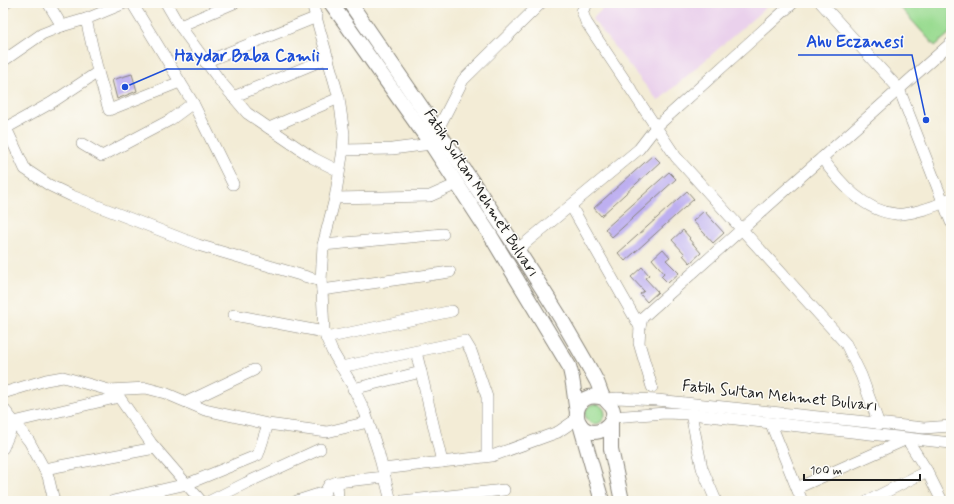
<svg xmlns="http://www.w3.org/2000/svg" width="954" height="504" font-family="Mynerve,sans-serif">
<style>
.built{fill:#ead1ec}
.green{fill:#9adb91;stroke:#5b7c56}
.building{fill:#bdaff0}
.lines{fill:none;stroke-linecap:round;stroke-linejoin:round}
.minor-casing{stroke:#888479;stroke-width:12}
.major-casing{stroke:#888479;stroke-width:16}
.minor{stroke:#fff;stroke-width:11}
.major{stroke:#fff;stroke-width:14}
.labels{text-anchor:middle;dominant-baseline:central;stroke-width:3;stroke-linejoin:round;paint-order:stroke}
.street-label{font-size:16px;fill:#1c1c1c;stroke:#fdfcf7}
.leader{fill:none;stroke:#1d4ed8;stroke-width:1.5}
.callout-dot{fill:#1d4ed8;stroke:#fdfcf7;stroke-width:1.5}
.callout-label{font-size:17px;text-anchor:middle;font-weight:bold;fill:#1d4ed8;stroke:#fdfcf7;stroke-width:3;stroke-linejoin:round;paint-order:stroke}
</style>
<rect width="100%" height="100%" fill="#fdfcf7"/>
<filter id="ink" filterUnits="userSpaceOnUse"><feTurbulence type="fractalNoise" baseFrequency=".025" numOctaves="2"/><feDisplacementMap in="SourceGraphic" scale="8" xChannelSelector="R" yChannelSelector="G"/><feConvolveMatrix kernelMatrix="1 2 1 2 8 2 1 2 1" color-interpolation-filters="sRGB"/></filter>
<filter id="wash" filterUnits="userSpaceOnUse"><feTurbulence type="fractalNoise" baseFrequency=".012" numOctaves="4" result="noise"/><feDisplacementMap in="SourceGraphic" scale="16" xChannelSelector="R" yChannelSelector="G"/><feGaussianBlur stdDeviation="0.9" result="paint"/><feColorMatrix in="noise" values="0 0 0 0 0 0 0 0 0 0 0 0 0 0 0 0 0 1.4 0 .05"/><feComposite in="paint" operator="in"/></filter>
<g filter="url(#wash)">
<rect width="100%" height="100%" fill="#f3ecd6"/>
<polygon class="built" points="609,3 771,3 658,101 592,19"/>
<g class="green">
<polygon points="896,3 951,3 951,32 935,46"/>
<circle cx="595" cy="414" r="10"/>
</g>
<g id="blocks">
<g class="building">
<polygon points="132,74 137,91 117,99 112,80"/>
<polygon points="653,155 660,162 601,216 594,208"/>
<polygon points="669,172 676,179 612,237 605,229"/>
<polygon points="687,191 694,199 625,261 618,253"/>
<polygon points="704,211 724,233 713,243 693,221"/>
<polygon points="683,230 690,238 689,239 701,253 690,263 683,255 685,254 672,240"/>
<polygon points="663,249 670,257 666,260 679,273 668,283 661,276 664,273 652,259"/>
<polygon points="642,267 649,275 645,278 658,292 647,302 640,294 644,291 631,277"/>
</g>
</g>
</g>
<g filter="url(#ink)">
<use href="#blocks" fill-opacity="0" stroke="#888479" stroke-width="1"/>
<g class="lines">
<defs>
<g id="minor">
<polyline points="48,3 62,26"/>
<polyline points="132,3 193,103 233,184"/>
<polyline points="166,3 177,22 220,81 247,113 313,158 339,171"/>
<polyline points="312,3 339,98 344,134 343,150 335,198 323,245 321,281 322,290 324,332 332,351 352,385 365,412 378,451 391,501"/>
<polyline points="588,3 582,11 586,22 676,157 846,344 861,375 879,424"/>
<polyline points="821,3 899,89 951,222"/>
<polyline points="3,4 6,3"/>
<polyline points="86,19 98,72 109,110 180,82"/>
<polyline points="180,26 234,3"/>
<polyline points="3,61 42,34 62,26 86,19 125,3"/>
<polyline points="205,62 317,17"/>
<polyline points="233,97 328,58"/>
<polyline points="3,125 6,128 25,169 49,185 72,196 198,245 321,281"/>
<polyline points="6,128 51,103 98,72"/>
<polyline points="269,128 339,98"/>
<polyline points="437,131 463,80 541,3"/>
<polyline points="82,144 102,156 170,120 193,103"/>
<polyline points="343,150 392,149 431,144"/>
<path d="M822,158c18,25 42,53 74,56 5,1 12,-1 18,-2 13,-3 26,-7 37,-14"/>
<polyline points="335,198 430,196 457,184"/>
<polyline points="571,206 640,327"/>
<polyline points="323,245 443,234"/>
<polyline points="519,251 523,245 639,149 656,127 793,3"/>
<polyline points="322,290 450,272"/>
<polyline points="234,315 324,332"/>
<polyline points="326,338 452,311"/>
<polyline points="341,367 465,341 471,351 487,397 487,456"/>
<polyline points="421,372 442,462"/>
<polyline points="652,387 639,343 640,327 642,318 951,43"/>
<polyline points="353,389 421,372 416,352"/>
<polyline points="109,390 146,388 165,393 205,410 268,424 327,432 368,422"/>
<polyline points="3,393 46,380 63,377 109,390 119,397 151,443 201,501"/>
<polyline points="606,399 617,398 657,400 924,428 951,426"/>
<polyline points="187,402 254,370"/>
<polyline points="3,408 29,441 48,476 54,501"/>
<polyline points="691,414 702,468 716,501"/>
<polyline points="613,417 665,413 691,414 951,443"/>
<polyline points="771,424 802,501"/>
<polyline points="3,448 14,422 119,397"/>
<polyline points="44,469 155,448"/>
<polyline points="383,469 492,456 558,432 577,419"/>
<polyline points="337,482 338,501"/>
<polyline points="797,488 907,439 927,471 942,501"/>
<polyline points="113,501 187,484 258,455 268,424"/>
<polyline points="210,501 246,483 320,449"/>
<polyline points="297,501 325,492 329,485 337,482 385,477"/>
<polyline points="402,501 504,490"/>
<polyline points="868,501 927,471"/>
</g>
<g id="major">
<path d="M331,3l100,141 58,89 80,133c5,15 5,31 8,46"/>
<path d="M350,3c71,104 144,207 210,314 12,21 24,41 36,63 3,5 4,12 7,17 3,5 9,7 10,14 1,7 -3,14 -9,18 -3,2 -7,3 -11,3 -26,-4 -19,-44 10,-34"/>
<polyline points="611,422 611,449 622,501"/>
<polyline points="580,424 602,501"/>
</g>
</defs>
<use href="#minor" class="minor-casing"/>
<use href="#major" class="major-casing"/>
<use href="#minor" class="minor"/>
<use href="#major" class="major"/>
</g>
</g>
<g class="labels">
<g class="street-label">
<text transform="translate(481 193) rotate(57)">Fatih Sultan Mehmet Bulvarı</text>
<text transform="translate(780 396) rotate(6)">Fatih Sultan Mehmet Bulvarı</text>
</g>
</g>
<path class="leader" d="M926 120L912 55H798M125 87L167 69H328"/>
<g class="callout-dot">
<circle cx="926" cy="120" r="4"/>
<circle cx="125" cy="87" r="4"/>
</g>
<g class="callout-label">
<text x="855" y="47">Ahu Eczanesi</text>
<text x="247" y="61">Haydar Baba Camii</text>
</g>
<rect width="954" height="504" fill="none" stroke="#fdfcf7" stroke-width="16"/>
<path d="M804 474v6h116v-6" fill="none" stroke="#1c1c1c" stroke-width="2"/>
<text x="810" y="474" font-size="12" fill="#1c1c1c" stroke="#fdfcf7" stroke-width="3" paint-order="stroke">100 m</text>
</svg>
